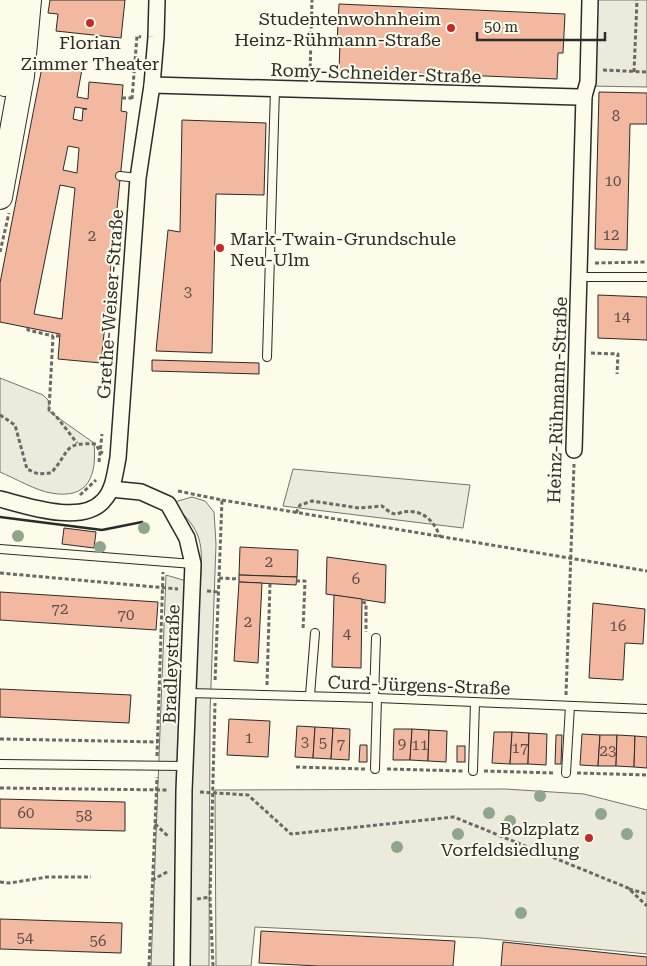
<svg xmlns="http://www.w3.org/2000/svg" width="647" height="966" font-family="'Roboto Serif',serif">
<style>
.green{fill:#ecebdb;stroke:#74746e}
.building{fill:#f2b8a0;stroke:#2b2b2b;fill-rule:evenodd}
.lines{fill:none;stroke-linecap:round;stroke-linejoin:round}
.lane-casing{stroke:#2b2b2b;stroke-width:10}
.street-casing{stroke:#2b2b2b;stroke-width:18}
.primary-casing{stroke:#2b2b2b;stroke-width:26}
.path{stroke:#6a6964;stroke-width:3;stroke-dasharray:4 2.5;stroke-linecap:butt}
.lane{stroke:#fdfbea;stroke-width:8}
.street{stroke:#fdfbea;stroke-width:15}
.primary{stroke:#fdfbea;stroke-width:24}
.wall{stroke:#2b2b2b;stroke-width:2.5}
.tree{fill:#8ea78a}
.poi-dot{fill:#c62828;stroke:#fdfbea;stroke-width:2}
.labels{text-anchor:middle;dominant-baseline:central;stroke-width:4;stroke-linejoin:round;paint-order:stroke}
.number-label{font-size:15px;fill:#5d4e48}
.poi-label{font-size:18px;fill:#2b2b2b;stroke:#fdfbea;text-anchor:end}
.street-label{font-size:18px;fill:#2b2b2b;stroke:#fdfbea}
</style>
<rect width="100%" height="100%" fill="#fdfbea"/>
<g class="green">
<polygon points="592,0 647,0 647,87 590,86"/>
<path d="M0,378l43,17 5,5 2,12 44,31c3,32 -5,57 -43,50 -14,-2 -37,-15 -51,-21z"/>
<polygon points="293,469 470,485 463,528 283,506"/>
<path d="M192,497l13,4 9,11 2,32 -6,169 -1,253h-58l15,-391 34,10c3,-41 4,-54 -29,-82z"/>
<polygon points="505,789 584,794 647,810 647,954 481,938 255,927 251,966 216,966 215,790"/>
</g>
<g class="building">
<polygon points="50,0 125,0 121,38 56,31 58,14 48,13"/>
<polygon points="339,4 565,14 563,53 558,53 557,79 339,70 340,43 337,43"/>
<path d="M43,62l39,7 -5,28 11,2 1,-17 34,3 -2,26 6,1 -26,251 -43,-4 2,-25 -60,-12v-39zM75,107l12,2h-4l-1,12 -9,-2zM68,146l11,2 -2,25 -14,-3zM60,185l15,3 -13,131 -28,-5z"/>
<polygon points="599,92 647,93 647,124 630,124 627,250 595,249"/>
<polygon points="182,120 266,123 264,195 216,194 212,353 156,351 168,230 180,232"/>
<polygon points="598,295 647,297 647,340 598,338"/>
<polygon points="152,360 259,363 259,374 152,371"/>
<polygon points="64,528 96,532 94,548 62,544"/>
<polygon points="240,547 298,550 297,577 239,575"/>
<polygon points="327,557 386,565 385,603 326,594"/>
<polygon points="239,575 297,577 296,585 239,582"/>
<polygon points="239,582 262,583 258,663 234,661"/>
<polygon points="0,592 158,602 156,630 0,620"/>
<polygon points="334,595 362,599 361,668 332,667"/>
<polygon points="593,603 645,609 643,644 625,643 623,680 589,678"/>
<polygon points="0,689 131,695 129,723 0,717"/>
<polygon points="229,719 270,721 268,757 227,755"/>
<polygon points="297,726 315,727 313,758 295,757"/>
<polygon points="315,727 333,728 331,759 313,758"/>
<polygon points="333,728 350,729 349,760 331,759"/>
<polygon points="394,729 412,729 410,760 393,760"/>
<polygon points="412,729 429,730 428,761 410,760"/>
<polygon points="429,730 447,731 446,762 428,761"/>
<polygon points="494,732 512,732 510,764 492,763"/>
<polygon points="512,732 529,733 528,764 510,764"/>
<polygon points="529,733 547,734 546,765 528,764"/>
<polygon points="582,734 600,735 598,766 580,765"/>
<polygon points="556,735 562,735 561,764 555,764"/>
<polygon points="600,735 617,735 616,766 598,766"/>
<polygon points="617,735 635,736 634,767 616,766"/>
<polygon points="635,736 647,737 647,768 634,767"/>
<polygon points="360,745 367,745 367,762 359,762"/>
<rect x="457" y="746" width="8" height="16"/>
<polygon points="0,799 125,802 125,831 0,828"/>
<polygon points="0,919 122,923 121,953 0,949"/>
<polygon points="261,931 455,941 453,966 319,966 259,963"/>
<polygon points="503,942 647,957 647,966 501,966"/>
</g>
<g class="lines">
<defs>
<g id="lane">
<polyline points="120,176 138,178"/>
<polyline points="579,277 647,277"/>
<polyline points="267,357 275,89"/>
<polyline points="0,549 193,564"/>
<polyline points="189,693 377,698 647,709"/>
<polyline points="310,695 315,633"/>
<polyline points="374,698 376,638"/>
<polyline points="0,764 185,766"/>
<polyline points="375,769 377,698"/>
<polyline points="473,771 475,702"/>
<polyline points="566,773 570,706"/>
</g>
<g id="street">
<polyline points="152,85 578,97 584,96 588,82 590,0"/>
<polyline points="574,450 584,96"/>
<polyline points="111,489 141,492 168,504 187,538 193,564 184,791 182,966"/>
<path d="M0,499c27,7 82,26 103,2 11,-11 12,-29 15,-43l20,-280 14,-93 4,-48 1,-37"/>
</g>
<g id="primary">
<polyline points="5,84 8,53 7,0"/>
<polyline points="0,197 22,76 29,0"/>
</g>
</defs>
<use href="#lane" class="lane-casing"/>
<use href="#street" class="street-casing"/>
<use href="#primary" class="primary-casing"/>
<g class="path">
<polyline points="603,70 647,72"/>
<polyline points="634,72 637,0"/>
<polyline points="310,74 312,0"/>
<polyline points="122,98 132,98"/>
<polyline points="132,99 137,36 141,37"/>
<polyline points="0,252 9,213"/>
<polyline points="595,263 647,262"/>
<polyline points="28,328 28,330 53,336"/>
<polyline points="60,336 53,336 49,410 56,416 77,443"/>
<polyline points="591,353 618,354 617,374"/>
<path d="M0,415l15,10 12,44 11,5 13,-1c20,-22 11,-31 45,-29l4,8 3,1"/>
<polyline points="99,462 102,434"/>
<polyline points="178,491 222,500 215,682"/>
<polyline points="80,495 96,480"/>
<polyline points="222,500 647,571"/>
<path d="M296,513l4,-8 12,-4 47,7 23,-2c4,3 9,8 14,8 2,0 5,-2 7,-2 19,-3 31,8 37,25"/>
<polyline points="0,573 178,589"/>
<polyline points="219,578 239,579"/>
<polyline points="296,581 305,581 303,630"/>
<polyline points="207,591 219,592"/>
<polyline points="362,602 366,603 366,632"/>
<polyline points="267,685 270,583"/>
<polyline points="566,695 574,464"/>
<polyline points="0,739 158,742"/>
<polyline points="157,756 163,572"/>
<polyline points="296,767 365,769"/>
<polyline points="387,769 463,771"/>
<polyline points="484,771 555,773"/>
<polyline points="577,773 647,775"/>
<polyline points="0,788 169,790"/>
<polyline points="200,792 248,795 291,834 454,817 628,888 647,906"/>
<polyline points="155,824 169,837"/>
<polyline points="152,880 169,871"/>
<polyline points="0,882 10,883 47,877 91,877"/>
<polyline points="629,889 647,894"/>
<polyline points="197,899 210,897"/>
<polyline points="149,966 157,777"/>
<polyline points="213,966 210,897 215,703"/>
</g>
<use href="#lane" class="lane"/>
<use href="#street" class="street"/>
<use href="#primary" class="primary"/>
<polyline class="wall" points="0,517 102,530 142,522"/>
</g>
<g class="tree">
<circle cx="144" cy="528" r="6"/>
<circle cx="18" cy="536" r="6"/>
<circle cx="100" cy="547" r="6"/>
<circle cx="540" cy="796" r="6"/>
<circle cx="489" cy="813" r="6"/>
<circle cx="601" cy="814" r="6"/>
<circle cx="510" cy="821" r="6"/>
<circle cx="458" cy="834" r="6"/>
<circle cx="627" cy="834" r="6"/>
<circle cx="397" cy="847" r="6"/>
<circle cx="521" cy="913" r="6"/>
</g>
<g class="poi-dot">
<circle cx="90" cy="23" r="5"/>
<circle cx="451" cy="28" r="5"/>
<circle cx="220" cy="248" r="5"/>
<circle cx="589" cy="838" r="5"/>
</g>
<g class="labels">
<g class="number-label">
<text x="616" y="116">8</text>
<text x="613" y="181">10</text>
<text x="611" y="235">12</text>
<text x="92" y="236">2</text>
<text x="188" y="292">3</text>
<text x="622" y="317">14</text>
<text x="269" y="562">2</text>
<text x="356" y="579">6</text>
<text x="60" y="609">72</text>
<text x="126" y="615">70</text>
<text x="248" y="622">2</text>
<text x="618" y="626">16</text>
<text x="347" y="634">4</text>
<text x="249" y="738">1</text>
<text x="305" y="742">3</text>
<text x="323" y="743">5</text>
<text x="341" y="744">7</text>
<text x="402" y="744">9</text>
<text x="420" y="745">11</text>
<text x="520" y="748">17</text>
<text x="608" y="751">23</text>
<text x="26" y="813">60</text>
<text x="84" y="816">58</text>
<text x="25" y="938">54</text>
<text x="98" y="941">56</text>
</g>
<g class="poi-label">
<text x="441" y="18">Studentenwohnheim<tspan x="441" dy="21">Heinz-Rühmann-Straße</tspan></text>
<text x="90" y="42" text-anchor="middle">Florian<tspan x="90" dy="21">Zimmer Theater</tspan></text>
<text x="230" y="238" text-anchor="start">Mark-Twain-Grundschule<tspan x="230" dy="21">Neu-Ulm</tspan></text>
<text x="579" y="828">Bolzplatz<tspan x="579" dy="21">Vorfeldsiedlung</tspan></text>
</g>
<g class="street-label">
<text transform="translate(376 73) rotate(2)">Romy-Schneider-Straße</text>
<text transform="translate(110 304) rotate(-86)">Grethe-Weiser-Straße</text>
<text transform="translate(557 400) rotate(-88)">Heinz-Rühmann-Straße</text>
<text transform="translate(171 664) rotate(-88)">Bradleystraße</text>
<text transform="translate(419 685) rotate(2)">Curd-Jürgens-Straße</text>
</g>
</g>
<path d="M477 32v8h128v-8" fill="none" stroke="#2b2b2b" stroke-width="2.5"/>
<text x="484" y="32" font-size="15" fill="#2b2b2b" stroke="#fdfbea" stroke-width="4" paint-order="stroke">50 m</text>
</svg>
